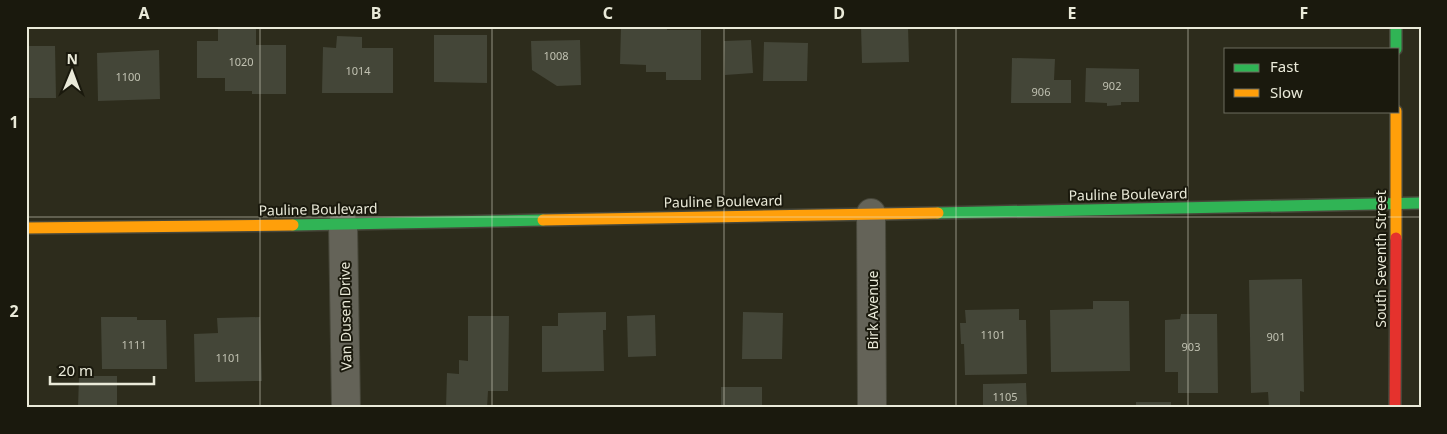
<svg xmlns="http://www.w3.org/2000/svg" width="1447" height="434" font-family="'Noto Sans',sans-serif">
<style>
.building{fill:#444638}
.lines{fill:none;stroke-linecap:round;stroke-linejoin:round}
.street-casing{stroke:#47473a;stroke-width:30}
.fast-casing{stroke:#47473a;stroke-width:14}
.slow-casing{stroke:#47473a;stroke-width:14}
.jam-casing{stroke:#47473a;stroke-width:14}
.street{stroke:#646358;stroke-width:28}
.fast{stroke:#30b455;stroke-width:11}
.slow{stroke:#ff9f0a;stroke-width:11}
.jam{stroke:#e5322d;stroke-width:11}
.grid{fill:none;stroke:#eaead9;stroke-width:1;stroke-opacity:0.55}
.labels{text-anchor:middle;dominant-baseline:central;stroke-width:4;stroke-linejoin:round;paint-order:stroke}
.number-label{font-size:11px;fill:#c0c1b1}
.street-label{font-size:14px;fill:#eaead9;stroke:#1a190d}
.neatline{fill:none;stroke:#eaead9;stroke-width:2}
.grid-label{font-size:16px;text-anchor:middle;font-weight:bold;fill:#eaead9}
</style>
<rect width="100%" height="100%" fill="#2d2c1c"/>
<g class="building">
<polygon points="218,26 256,26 256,45 286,45 286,94 252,94 252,91 225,91 225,78 197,78 197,41 218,41"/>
<polygon points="621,26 667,26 667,30 701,30 701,80 666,80 666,72 646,72 646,65 620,64"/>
<polygon points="861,26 908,26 909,62 862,63"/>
<polygon points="434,35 487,35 487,83 434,82"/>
<polygon points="337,36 362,37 362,48 393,48 393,93 322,93 323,47 336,48"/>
<polygon points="580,40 581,85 557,86 532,70 531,41"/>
<polygon points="751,40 753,73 725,75 724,41"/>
<polygon points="764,42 808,43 807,81 763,81"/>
<polygon points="26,46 55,46 56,98 26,98"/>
<polygon points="159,50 160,99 98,101 97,53"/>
<polygon points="1012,58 1055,59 1054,80 1071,80 1071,103 1011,103"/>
<polygon points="1086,68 1139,69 1139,102 1121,102 1121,105 1107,106 1107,103 1085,102"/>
<polygon points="1302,279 1304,392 1300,391 1300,406 1306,406 1307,408 1269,408 1268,392 1251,393 1249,280"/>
<polygon points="1093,301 1129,301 1130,371 1051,372 1050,310 1093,309"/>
<polygon points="1019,309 1019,320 1026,320 1027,374 965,375 964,344 961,344 960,323 966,323 965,310"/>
<polygon points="606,312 606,330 603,330 604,371 542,372 542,326 558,326 558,313"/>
<polygon points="743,312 783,313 782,359 742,359"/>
<polygon points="1181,314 1217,314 1218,393 1178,393 1178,372 1165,372 1165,320 1180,319"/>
<polygon points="655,315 656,356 628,357 627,316"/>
<polygon points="468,316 509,316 508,391 488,391 487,408 446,408 447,373 459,374 459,360 468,361"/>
<polygon points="101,317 137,317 137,320 166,320 167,369 102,369"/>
<polygon points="260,317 262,381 195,382 194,334 218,333 217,318"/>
<polygon points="79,376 117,376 117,408 78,408"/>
<polygon points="1026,383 1027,408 983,408 983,384"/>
<rect x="721" y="387" width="41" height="21"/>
<rect x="1136" y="402" width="35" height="6"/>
</g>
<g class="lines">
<defs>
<g id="street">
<polyline points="871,213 872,408"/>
<polyline points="343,224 346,408"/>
</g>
<g id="fast">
<polyline points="1396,26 1396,49"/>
<polyline points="938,213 1421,203"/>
<polyline points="293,225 543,220"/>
</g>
<g id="slow">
<polyline points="543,220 938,213"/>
<polyline points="26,228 293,225"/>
<polyline points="1396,238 1396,111"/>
</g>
<polyline id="jam" points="1395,408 1396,238"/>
</defs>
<use href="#street" class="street-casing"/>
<use href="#fast" class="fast-casing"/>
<use href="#slow" class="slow-casing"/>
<use href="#jam" class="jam-casing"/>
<use href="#street" class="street"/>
<use href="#fast" class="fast"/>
<use href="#slow" class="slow"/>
<use href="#jam" class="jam"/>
</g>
<path class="grid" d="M260,26v382M492,26v382M724,26v382M956,26v382M1188,26v382M26,217h1395"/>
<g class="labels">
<g class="number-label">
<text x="556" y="55">1008</text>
<text x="241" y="61">1020</text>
<text x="358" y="70">1014</text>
<text x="128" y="76">1100</text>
<text x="1112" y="85">902</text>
<text x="1041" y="91">906</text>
<text x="993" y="334">1101</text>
<text x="1276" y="336">901</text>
<text x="134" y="344">1111</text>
<text x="1191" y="346">903</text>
<text x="228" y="357">1101</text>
<text x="1005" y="396">1105</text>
</g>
<g class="street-label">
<text transform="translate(1128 194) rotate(-1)">Pauline Boulevard</text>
<text transform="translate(723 201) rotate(-1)">Pauline Boulevard</text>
<text transform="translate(318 209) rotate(-1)">Pauline Boulevard</text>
<text transform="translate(1380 259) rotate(-90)">South Seventh Street</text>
<text transform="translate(872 310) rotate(-90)">Birk Avenue</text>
<text transform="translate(345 316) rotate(-91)">Van Dusen Drive</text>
</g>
</g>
<rect width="1447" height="434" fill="none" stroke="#1a190d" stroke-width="55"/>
<rect x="1224" y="48" width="175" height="65" fill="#1a190d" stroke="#6d6d5f"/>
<rect x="1234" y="64" width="25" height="8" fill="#30b455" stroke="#6d6d5f"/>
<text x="1270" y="72" font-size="15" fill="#eaead9">Fast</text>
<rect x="1234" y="89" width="25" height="8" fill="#ff9f0a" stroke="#6d6d5f"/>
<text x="1270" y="98" font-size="15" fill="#eaead9">Slow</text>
<g transform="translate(72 72) rotate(1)" stroke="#1a190d" stroke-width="4" paint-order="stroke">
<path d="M0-4L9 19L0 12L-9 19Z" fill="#eaead9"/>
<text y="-8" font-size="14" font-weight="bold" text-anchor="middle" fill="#eaead9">N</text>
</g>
<path d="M50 376v8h104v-8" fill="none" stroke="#eaead9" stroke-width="2.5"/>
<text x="58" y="376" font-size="15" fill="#eaead9" stroke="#1a190d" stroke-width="4" paint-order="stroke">20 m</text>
<rect x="28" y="28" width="1392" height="378" class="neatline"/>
<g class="grid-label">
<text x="144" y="19">A</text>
<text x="376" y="19">B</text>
<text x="608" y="19">C</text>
<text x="839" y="19">D</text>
<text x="1072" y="19">E</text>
<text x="1304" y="19">F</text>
<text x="14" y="128">1</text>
<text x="14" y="317">2</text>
</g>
</svg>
